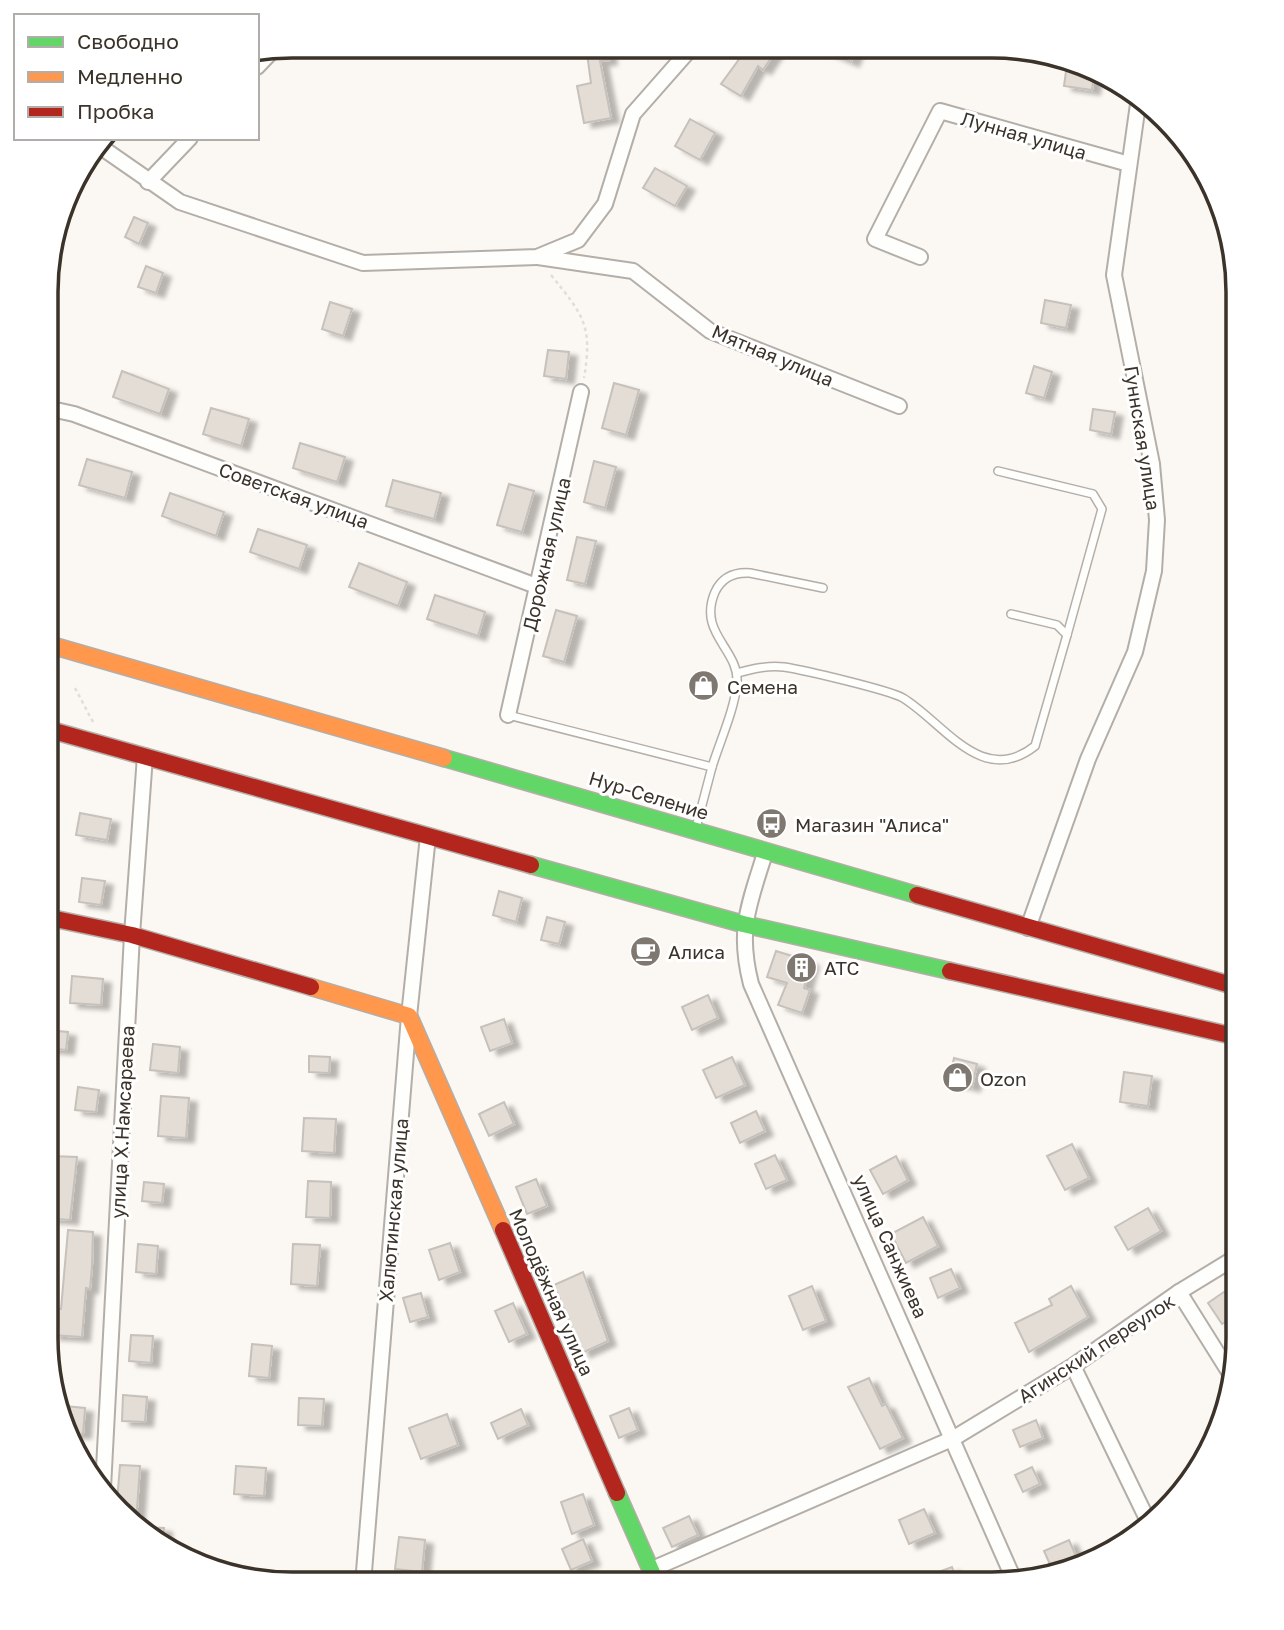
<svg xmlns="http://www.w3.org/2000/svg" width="1284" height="1630" font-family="'Golos Text',sans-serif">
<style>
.building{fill:#e3ddd6;stroke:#c6c1ba;stroke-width:2;filter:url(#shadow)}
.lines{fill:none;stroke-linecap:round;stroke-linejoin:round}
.lane-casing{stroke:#b4aea8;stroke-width:10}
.street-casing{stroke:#b4aea8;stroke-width:18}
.fast-casing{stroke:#b4aea8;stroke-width:19}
.slow-casing{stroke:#b4aea8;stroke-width:19}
.jam-casing{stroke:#b4aea8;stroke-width:19}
.path{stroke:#e0dedc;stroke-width:2.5;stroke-dasharray:3.5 3.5;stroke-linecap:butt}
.lane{stroke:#fefefd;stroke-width:7}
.street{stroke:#fefefd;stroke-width:14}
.fast{stroke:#63d668;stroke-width:16}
.slow{stroke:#ff974d;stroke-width:16}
.jam{stroke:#b3261e;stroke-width:16}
.labels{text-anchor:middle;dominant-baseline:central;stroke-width:6;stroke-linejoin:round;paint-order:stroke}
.street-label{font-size:19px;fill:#3b332a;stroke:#fff}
.poi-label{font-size:19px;fill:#3b332a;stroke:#fff;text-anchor:start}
.rim{fill:none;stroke:#3b332a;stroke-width:3.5}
</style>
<defs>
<filter id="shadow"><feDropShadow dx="8" dy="4.5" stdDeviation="2" flood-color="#0004"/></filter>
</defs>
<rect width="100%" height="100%" fill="#fbf7f2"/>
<g class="building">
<polygon points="586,46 607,46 609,60 600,61 611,118 584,123 577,86 591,83"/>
<polygon points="748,47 767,47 775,52 763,70 758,66 741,96 721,84"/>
<polygon points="816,47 857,47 851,62"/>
<polygon points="1067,64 1094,74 1092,90 1064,86"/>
<polygon points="690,119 715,133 700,160 675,146"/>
<polygon points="655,168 687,186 675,206 643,188"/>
<polygon points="134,217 148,223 139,244 125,237"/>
<polygon points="146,266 163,273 156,293 138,287"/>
<polygon points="1045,300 1071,305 1066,328 1041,323"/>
<polygon points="330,302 352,309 343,336 322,329"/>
<polygon points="548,350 569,352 566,379 544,376"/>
<polygon points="1034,366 1052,372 1044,398 1026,393"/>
<polygon points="122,371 169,389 160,414 113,397"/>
<polygon points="614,383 639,390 626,435 602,428"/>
<polygon points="211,408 249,419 241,446 203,434"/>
<polygon points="1093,409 1115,412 1111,434 1090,430"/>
<polygon points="300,443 345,457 337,482 293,468"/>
<polygon points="87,459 132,472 125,498 79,485"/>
<polygon points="594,461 616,467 605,508 584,502"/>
<polygon points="393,480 441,493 434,519 386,506"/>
<polygon points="509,484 534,491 522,532 497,525"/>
<polygon points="170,493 224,512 216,536 162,516"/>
<polygon points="258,529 307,545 299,569 250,552"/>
<polygon points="577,537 596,541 585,584 567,580"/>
<polygon points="359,563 407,582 398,606 349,587"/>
<polygon points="435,595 485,612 478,636 427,619"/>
<polygon points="556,610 577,616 564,662 543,656"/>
<polygon points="80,813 111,819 107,840 76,835"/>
<polygon points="82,878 105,881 101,905 79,902"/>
<polygon points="499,891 522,898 516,922 493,915"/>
<polygon points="547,917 565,922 559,944 541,940"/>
<polygon points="776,951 811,962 804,988 810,990 802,1013 778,1005 787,983 767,977"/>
<polygon points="72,976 103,979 101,1005 70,1003"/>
<polygon points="708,995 718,1018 692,1030 682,1007"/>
<polygon points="504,1019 512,1043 490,1051 481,1027"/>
<polygon points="46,1030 68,1032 66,1050 46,1048"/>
<polygon points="153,1044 180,1047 178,1073 150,1070"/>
<polygon points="309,1056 330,1057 329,1073 309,1072"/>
<polygon points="732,1057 745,1085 716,1098 703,1070"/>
<polygon points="954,1058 977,1064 972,1087 949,1081"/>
<polygon points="1124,1072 1152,1076 1148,1106 1120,1102"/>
<polygon points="78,1087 99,1090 96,1112 75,1110"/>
<polygon points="161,1096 189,1098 186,1138 158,1136"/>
<polygon points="504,1102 514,1124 489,1136 479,1114"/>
<polygon points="756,1111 765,1131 740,1143 731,1123"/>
<polygon points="304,1118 336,1119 334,1153 302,1151"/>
<polygon points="1072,1144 1089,1178 1065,1190 1047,1156"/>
<polygon points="775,1155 787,1180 766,1189 755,1164"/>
<polygon points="50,1156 77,1157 70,1220 47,1218"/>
<polygon points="896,1156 908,1180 883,1194 870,1170"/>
<polygon points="536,1179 547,1206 527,1214 516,1187"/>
<polygon points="308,1181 331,1182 330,1218 306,1217"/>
<polygon points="144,1182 164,1184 162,1203 142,1201"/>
<polygon points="1148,1208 1161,1231 1128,1250 1115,1227"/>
<polygon points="923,1217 938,1246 906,1263 891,1234"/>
<polygon points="68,1230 93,1232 92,1266 90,1289 86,1288 82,1337 52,1335 53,1309 61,1309"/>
<polygon points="450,1243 460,1272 439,1280 429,1250"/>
<polygon points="138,1244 158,1246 156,1274 136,1272"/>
<polygon points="293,1244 320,1245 317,1286 291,1284"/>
<polygon points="951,1269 960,1288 938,1298 930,1278"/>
<polygon points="583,1272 608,1341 582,1353 554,1285"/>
<polygon points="812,1286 826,1321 803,1330 789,1296"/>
<polygon points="1071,1286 1088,1317 1029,1352 1015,1323 1052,1305 1049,1299"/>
<polygon points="1231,1287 1238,1296 1238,1314 1222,1324 1208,1303"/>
<polygon points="421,1293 428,1317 410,1322 403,1298"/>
<polygon points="513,1303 527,1334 509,1342 495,1311"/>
<polygon points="131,1335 153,1336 151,1363 129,1361"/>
<polygon points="252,1344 272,1346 269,1378 249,1376"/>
<polygon points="869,1378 882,1406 886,1404 903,1438 880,1449 848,1387"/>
<polygon points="123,1395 147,1397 145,1422 122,1421"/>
<polygon points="299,1398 324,1399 322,1426 298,1425"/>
<polygon points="64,1406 85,1408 83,1434 71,1433"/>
<polygon points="629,1408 638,1430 619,1438 610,1416"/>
<polygon points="521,1409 528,1425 498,1439 491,1423"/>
<polygon points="447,1414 458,1445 421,1459 409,1428"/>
<polygon points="1036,1420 1043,1438 1020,1447 1013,1430"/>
<polygon points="120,1465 140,1466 136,1523 117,1502"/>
<polygon points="236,1466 266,1468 264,1496 234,1494"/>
<polygon points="1032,1467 1040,1484 1023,1492 1015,1475"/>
<polygon points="583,1494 594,1525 572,1534 561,1502"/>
<polygon points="924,1509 935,1533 909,1544 899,1520"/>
<polygon points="689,1516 698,1535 672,1547 663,1528"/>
<polygon points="140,1527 164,1528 163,1546 155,1543"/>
<polygon points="399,1537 425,1540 422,1572 395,1569"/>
<polygon points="583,1539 592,1561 571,1570 562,1549"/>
<polygon points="1069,1540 1079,1563 1053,1571 1044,1551"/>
<polygon points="952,1567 958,1584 911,1584 911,1582"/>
</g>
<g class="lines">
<defs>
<g id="lane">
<polyline points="998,471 1093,494 1102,509 1067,635"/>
<path d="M737,673c15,-4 31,-8 47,-6 20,3 105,23 119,31 41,25 79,90 132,48l32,-111 -10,-10 -46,-11"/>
<path d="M508,715l204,52c8,-26 22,-56 25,-83 3,-35 -40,-50 -22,-92 7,-15 20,-20 35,-19l73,15"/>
<polyline points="697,824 712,767"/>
</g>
<g id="street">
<polyline points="257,67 275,48"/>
<polyline points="98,145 180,202 363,263 537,257 578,240 605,204 633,114 692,47"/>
<polyline points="148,182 190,138"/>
<polyline points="538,257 633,271 710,331 899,406"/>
<polyline points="920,257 875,239 940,111 1129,164"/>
<polyline points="47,408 74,414 539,587"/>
<polyline points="508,715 581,392"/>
<path d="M765,853c-16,52 -28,76 -14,131l264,598"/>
<polyline points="1028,928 1088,759 1135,652 1154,571 1157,520 1152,464 1114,275 1139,97"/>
<polyline points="1179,1292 1231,1375"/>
<polyline points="1073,1366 1148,1521"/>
<polyline points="103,1488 132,935 145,756"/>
<polyline points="650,1570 954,1438 1073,1366 1179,1292 1238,1256"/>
<polyline points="363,1584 409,1016 428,836"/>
</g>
<g id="fast">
<polyline points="444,758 917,895"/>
<polyline points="531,865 743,924 950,971"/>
<polyline points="617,1493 657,1584"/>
</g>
<g id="slow">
<polyline points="47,644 444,758"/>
<polyline points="311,987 409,1016 503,1230"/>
</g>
<g id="jam">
<polyline points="47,729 531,865"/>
<polyline points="917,895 1238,987"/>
<polyline points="46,917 132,935 311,987"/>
<polyline points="950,971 1238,1037"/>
<polyline points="503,1230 617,1493"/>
</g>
</defs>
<use href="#lane" class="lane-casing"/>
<use href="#street" class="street-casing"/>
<use href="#fast" class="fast-casing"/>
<use href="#slow" class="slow-casing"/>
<use href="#jam" class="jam-casing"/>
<g class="path">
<path d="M551,275c32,40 42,50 33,103"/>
<polyline points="75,688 93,722"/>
<polyline points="616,1584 636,1576"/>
</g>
<use href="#lane" class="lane"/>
<use href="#street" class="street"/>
<use href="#fast" class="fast"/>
<use href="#slow" class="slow"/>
<use href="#jam" class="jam"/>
</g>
<defs>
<symbol id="shop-disc" viewBox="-11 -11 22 22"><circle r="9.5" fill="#7e7870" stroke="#fff"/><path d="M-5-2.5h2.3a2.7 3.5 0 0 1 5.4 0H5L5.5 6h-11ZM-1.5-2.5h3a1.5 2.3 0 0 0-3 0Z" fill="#fff"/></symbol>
<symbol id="bus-disc" viewBox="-11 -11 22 22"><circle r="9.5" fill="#7e7870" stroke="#fff"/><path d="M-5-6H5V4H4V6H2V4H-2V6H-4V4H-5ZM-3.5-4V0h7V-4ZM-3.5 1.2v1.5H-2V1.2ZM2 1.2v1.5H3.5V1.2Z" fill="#fff"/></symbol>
<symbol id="cafe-disc" viewBox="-11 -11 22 22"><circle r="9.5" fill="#7e7870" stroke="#fff"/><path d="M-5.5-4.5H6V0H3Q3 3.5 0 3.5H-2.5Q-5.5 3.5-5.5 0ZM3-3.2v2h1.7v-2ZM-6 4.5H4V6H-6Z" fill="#fff"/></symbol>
<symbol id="building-disc" viewBox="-11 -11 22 22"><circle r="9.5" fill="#7e7870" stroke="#fff"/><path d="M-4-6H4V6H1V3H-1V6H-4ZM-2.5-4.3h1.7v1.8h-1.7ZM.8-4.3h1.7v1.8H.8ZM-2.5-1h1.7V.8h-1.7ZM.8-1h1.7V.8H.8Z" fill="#fff"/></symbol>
</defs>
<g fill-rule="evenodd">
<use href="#shop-disc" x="686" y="668" width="35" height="35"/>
<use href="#bus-disc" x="754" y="806" width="35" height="35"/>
<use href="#cafe-disc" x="628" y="934" width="35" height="35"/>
<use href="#building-disc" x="784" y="950" width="35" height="35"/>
<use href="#shop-disc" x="940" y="1060" width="35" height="35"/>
</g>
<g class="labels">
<g class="street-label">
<text transform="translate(1024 135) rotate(16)">Лунная улица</text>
<text transform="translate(773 355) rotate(23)">Мятная улица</text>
<text transform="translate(1143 438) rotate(81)">Гуннская улица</text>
<text transform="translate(294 495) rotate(20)">Советская улица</text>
<text transform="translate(546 554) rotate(-77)">Дорожная улица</text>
<text transform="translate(649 795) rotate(17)">Нур-Селение</text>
<text transform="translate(122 1122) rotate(-87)">улица Х.Намсараева</text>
<text transform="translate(393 1210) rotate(-85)">Халютинская улица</text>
<text transform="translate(891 1246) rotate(66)">улица Санжиева</text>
<text transform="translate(552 1292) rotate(66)">Молодёжная улица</text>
<text transform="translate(1096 1348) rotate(-33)">Агинский переулок</text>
</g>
<g class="poi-label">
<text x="727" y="686">Семена</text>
<text x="795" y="824">Магазин "Алиса"</text>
<text x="668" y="951">Алиса</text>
<text x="824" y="967">АТС</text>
<text x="980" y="1078">Ozon</text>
</g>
</g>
<path d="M0 0H1284V1630H0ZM292 58H992A234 234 0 0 1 1226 292V1338A234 234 0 0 1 992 1572H292A234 234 0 0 1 58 1338V292A234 234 0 0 1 292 58Z" fill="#fff" fill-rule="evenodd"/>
<path class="rim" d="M292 58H992A234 234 0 0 1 1226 292V1338A234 234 0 0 1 992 1572H292A234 234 0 0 1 58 1338V292A234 234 0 0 1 292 58Z"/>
<rect x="14" y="14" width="245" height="126" fill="#ffffff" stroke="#b1adaa" stroke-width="2"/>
<rect x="28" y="37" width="35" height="10" fill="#63d668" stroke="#b1adaa" stroke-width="2"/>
<text x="77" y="49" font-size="21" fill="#3b332a">Свободно</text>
<rect x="28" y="72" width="35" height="10" fill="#ff974d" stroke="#b1adaa" stroke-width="2"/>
<text x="77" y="84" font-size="21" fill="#3b332a">Медленно</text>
<rect x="28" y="107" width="35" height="10" fill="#b3261e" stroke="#b1adaa" stroke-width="2"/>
<text x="77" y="119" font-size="21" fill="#3b332a">Пробка</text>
</svg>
